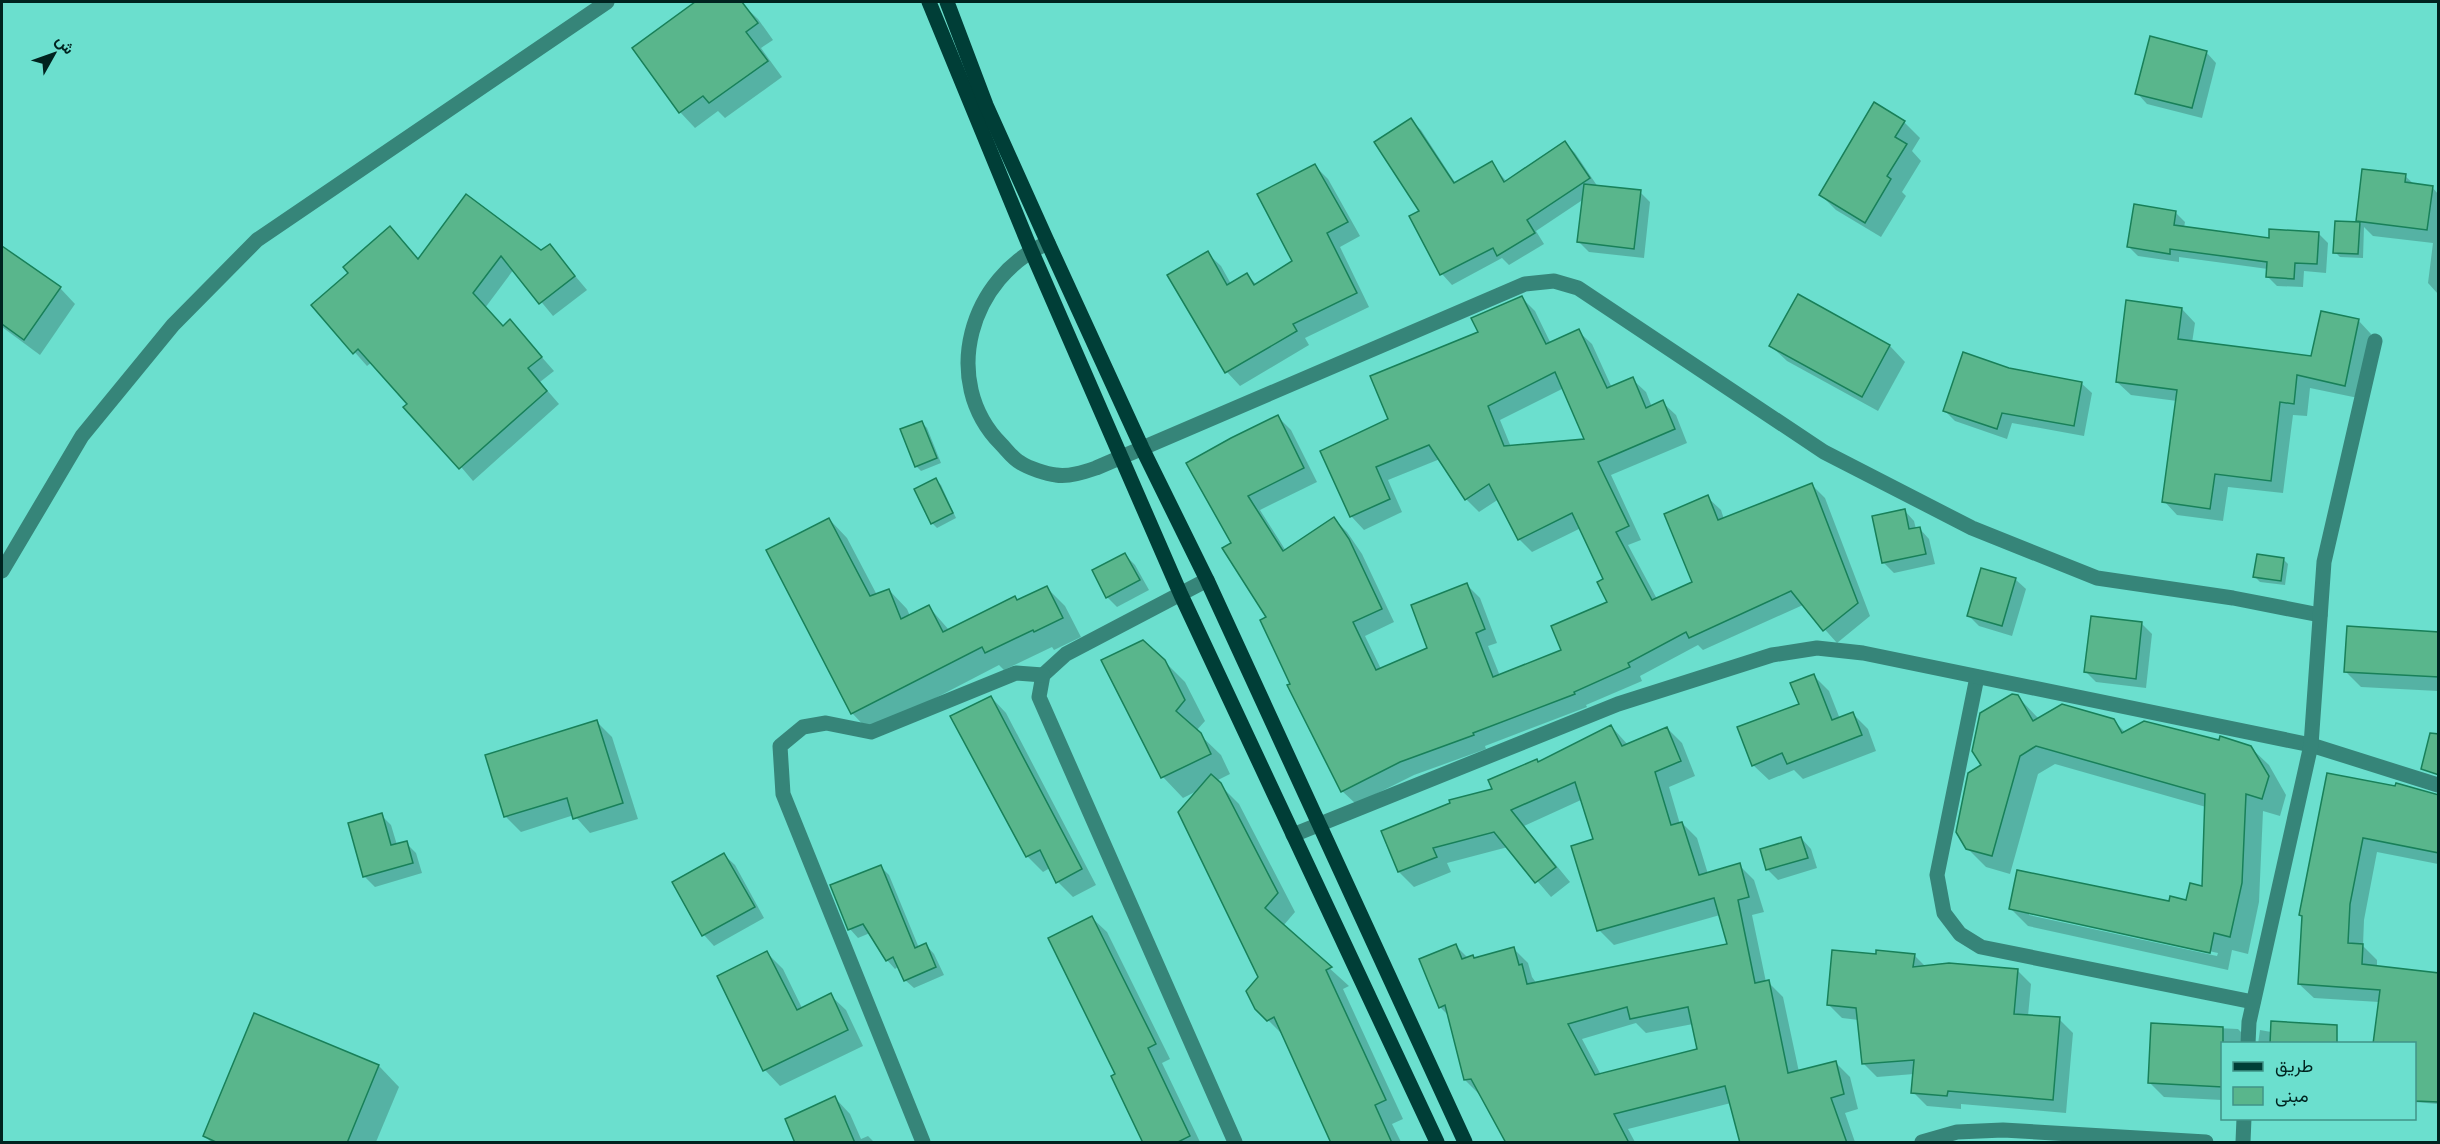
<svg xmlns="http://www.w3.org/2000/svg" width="2440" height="1144" font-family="'Space Grotesk',Vazirmatn,sans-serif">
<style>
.shadow{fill:#0003;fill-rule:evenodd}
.building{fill:#59b68c;stroke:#188059;stroke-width:1.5;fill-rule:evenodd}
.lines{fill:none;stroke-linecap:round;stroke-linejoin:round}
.minor{stroke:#368579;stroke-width:15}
.major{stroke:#003e37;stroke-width:15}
</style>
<rect width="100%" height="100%" fill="#6bdfce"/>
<g class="shadow">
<polygon points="698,2 703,2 706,4 710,2 728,2 735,9 742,4 758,19 773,40 761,48 782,77 725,118 718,111 695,128 680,112 634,48"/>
<polygon points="2206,52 2216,63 2202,118 2147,104 2137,93"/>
<polygon points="1875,104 1904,122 1920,138 1912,151 1921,161 1902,192 1906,196 1881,237 1836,210 1821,195"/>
<polygon points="1410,120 1421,130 1456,184 1491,163 1507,182 1565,143 1575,153 1598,187 1640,192 1650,202 1644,258 1589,252 1579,242 1584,199 1536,231 1544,244 1509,265 1502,258 1452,285 1442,274 1411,217 1421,211"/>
<polygon points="1315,166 1328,179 1360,236 1340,247 1369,307 1305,338 1309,345 1240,386 1227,372 1169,275 1207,253 1221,266 1231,284 1247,275 1257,285 1294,262"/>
<polygon points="2405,176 2415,185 2432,187 2438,194 2438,294 2428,283 2433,243 2373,236 2364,227 2363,258 2340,257 2335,252 2336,222 2361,224 2358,220"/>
<polygon points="2176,213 2185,222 2184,228 2270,240 2319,234 2328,243 2326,273 2304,271 2303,287 2277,286 2268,277 2268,269 2179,257 2179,262 2138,256 2128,246"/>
<polygon points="403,241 419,260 541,252 550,246 587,290 553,316 514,269 485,308 503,327 510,321 554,371 540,382 559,404 473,481 372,362 367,366 313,305"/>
<polygon points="8,252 60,288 75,304 40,355 2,327 2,261"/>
<polygon points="1798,296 1890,346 1905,362 1878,411 1787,361 1771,346"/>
<path d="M1522,298l13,13 16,33 27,-13 14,13 20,44 20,-9 14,13 6,15 10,-5 14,13 11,28 -76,32 30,65 -13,5 29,54 37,-17 13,-85 14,13 3,9 88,-34 13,13 45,118 -33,27 -34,-38 -100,45 -5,-5 -58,31 2,5 -56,24 1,2 -102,39 1,3 -72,26 -58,29 -14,-13 -50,-106 -24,-68 -35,-74 -45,-79 90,-47 13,13 26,52 -57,28 26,41 48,-32 13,13 15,22 32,68 -29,14 16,33 48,-21 38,-63 13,13 17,45 -9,3 12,30 63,-25 46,-49 -4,-22 -24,-52 -49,24 -13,-13 -20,-40 -20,13 -13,-13 -26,-40 -52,21 14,32 -38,18 -13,-14 39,-96 90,-87zM1564,388l22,53 -75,6 -11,-27z"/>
<polygon points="2182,309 2195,323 2192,343 2313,358 2358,320 2371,334 2358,398 2310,388 2307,416 2293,415 2283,493 2228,487 2223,521 2177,515 2164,501 2177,401 2131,395 2117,382"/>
<polygon points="2008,369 2081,383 2092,393 2084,436 2012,423 2007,439 1955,421 1945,411"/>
<polygon points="922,423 927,428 941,463 921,471 916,466"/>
<polygon points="936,480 941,485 956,518 937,528 932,523"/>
<polygon points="1904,510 1914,521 1916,529 1919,528 1929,539 1935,564 1894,573 1883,562"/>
<polygon points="829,519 847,538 877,595 889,590 907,609 910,616 929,607 949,630 1015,598 1018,601 1047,588 1065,606 1081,637 1054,650 1052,647 1004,670 999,665 870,732 852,713"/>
<polygon points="1125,555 1135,565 1149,590 1117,607 1107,597"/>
<polygon points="2283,559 2288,564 2285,585 2260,582 2255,577"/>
<polygon points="2015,579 2026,589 2012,636 1979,626 1969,616"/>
<polygon points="2142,624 2152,634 2146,688 2096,682 2086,672"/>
<polygon points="2438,633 2438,691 2361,687 2345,671"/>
<polygon points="1103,661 1164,661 1185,682 1205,721 1196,731 1221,755 1230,774 1216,781 1239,804 1295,912 1283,926 1349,986 1343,989 1403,1119 1392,1124 1401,1142 1341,1142 1284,1036 1256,1008 1259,978 1199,790 1183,798 1163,777"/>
<polygon points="1813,675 1829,691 1840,719 1853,714 1868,729 1876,751 1803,779 1794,770 1769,780 1753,765 1801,705"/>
<path d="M2017,696l22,23 74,1 13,13 94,8 30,6 19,18 17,30 -6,21 -17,-5 -4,91 -11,52 -16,-4 -4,20 -200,-44 -18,-18 177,-7 16,-14 3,-80 -151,-43 -17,10 -28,100 -24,-7 -19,-19 16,-82zM2029,912l189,41 -1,3 -188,-41z"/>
<polygon points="991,697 1006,713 1096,885 1073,897 1058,882 1050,868 1043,872 1027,856 952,717"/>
<polygon points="597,722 612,737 638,819 590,833 574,815 521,832 505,816"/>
<path d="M1611,726l17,19 39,-17 15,15 13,33 -26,11 11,37 2,-1 15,15 11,36 31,-9 15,15 10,32 -12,3 14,67h2l15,15 16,75 36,-10 15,15 8,32 -13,4 10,29h-103l-21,-39 -103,26 7,13h-128l-27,-47 -15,-15 -16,-64 -9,-9 15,-62 13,13 7,1 38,-11 15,15 4,14 5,7 192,-39 -9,-30 -106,30 -15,-15 -4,-90 -14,-40 -57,26 46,56 -19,15 -43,-50 -61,16 4,9 -37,15 -15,-15 -16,-40 112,-42 41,-30 3,3zM1636,1023l10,10 47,-9 6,26 -98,25 -19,-36z"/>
<polygon points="2328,774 2438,795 2438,864 2377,852 2364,920 2363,946 2377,960 2377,967 2438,974 2438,1104 2414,1102 2414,1044 2379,1002 2314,998 2299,984"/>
<polygon points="381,815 391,825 397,845 406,843 416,853 422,873 375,887 364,876"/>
<polygon points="1801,838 1811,849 1817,868 1778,880 1768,870"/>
<polygon points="724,855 735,865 764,918 714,946 704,935 674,883"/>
<polygon points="880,866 889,875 919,948 926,945 934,954 944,975 914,988 905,980 899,966 895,969 887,960 870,933 858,938 850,929"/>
<polygon points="1092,918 1107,932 1170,1059 1162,1063 1200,1142 1145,1142 1117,1075"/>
<polygon points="767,953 783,969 802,1008 830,995 846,1010 863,1046 780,1086 765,1070 719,977"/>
<polygon points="1914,955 1926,967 2017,970 2031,984 2028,1016 2059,1019 2073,1033 2066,1113 1961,1104 1961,1109 1927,1106 1913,1092 1914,1074 1877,1077 1863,1063 1859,1020 1842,1018 1828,1004 1877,956"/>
<polygon points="255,1015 379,1066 399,1087 376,1142 211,1142 205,1136"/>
<polygon points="2152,1025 2238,1029 2253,1044 2222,1044 2222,1100 2164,1097 2150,1083"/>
<polygon points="2260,1030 2317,1040 2365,1044 2258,1044"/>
<polygon points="835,1098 850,1114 861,1139 868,1136 874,1142 797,1142"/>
</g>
<g class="building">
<polygon points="695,2 742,2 758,23 746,32 768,61 709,103 703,96 679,113 632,48"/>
<polygon points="2150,36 2207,51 2192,108 2135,94"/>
<polygon points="1874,102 1905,121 1895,137 1907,144 1887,176 1891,179 1865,223 1819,195"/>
<polygon points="1411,118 1454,183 1492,161 1504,182 1565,141 1590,178 1527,220 1535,233 1497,256 1493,248 1440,275 1409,216 1419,211 1374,142"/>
<polygon points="1315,164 1348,222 1327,233 1357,293 1293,324 1297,331 1225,373 1167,275 1208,251 1227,285 1247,273 1254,285 1292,261 1257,194"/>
<polygon points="2362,169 2406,174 2405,182 2433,186 2427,230 2356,221"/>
<polygon points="1584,184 1641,190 1634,249 1577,242"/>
<polygon points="466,194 541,250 550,244 575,276 539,304 501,256 473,293 503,326 510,319 542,357 528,368 547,391 459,469 403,407 407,404 358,349 353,354 311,305 348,273 343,267 390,226 418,259"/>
<polygon points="2134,204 2176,211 2174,225 2269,238 2269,229 2319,232 2317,264 2295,263 2294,279 2266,277 2267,262 2170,249 2170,254 2127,247"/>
<polygon points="2335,221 2360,222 2358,254 2333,253"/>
<polygon points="2,246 61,287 24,340 2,324"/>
<polygon points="1798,294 1890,345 1862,397 1769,346"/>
<path d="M1522,296l24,48 33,-15 28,59 26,-11 13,31 17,-8 12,29 -77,33 31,64 -13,6 36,68 40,-18 -28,-68 44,-19 10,25 94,-37 46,120 -35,28 -32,-40 -102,47 -3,-6 -58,31 2,4 -56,25 1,2 -102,39 1,2 -74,27 -59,30 -54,-107 3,-1 -30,-64 6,-3 -44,-69 9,-5 -45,-80 45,-25 47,-23 26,53 -56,28 35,55 51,-34 15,22 33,70 -29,13 23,48 51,-22 -16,-43 56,-22 18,46 -9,4 17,44 68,-27 -10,-24 56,-24 -10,-20 6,-3 -31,-66 -54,27 -29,-56 -24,16 -36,-55 -53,22 14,32 -40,18 -30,-66 68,-32 -18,-43 108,-44 -7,-14zM1555,372l29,67 -80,7 -16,-40z"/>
<polygon points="2126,300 2182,308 2178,339 2311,356 2321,311 2359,319 2345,386 2297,375 2294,404 2280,402 2271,481 2215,474 2210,509 2162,502 2177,390 2116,382"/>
<polygon points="1963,352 2009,368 2082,382 2074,426 2002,413 1997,429 1943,411"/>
<polygon points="922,421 937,458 915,467 900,429"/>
<polygon points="936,478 953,513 931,524 914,489"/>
<polygon points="1905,509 1909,529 1920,527 1926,554 1882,563 1872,516"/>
<polygon points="829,518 870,596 889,589 901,619 929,605 943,632 1015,596 1017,600 1047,586 1063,618 1034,632 1033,630 985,653 982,647 851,714 766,550"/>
<polygon points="1125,553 1140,580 1106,598 1092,570"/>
<polygon points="2257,554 2284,558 2281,581 2253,577"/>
<polygon points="1981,568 2016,578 2002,626 1967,616"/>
<polygon points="2091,616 2142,622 2136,679 2084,672"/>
<polygon points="2347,626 2439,632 2439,677 2344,672"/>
<polygon points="1143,640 1165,660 1185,700 1176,711 1201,733 1211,754 1161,778 1101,660"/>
<polygon points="1814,674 1832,720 1853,712 1862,735 1787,764 1782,753 1752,766 1737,727 1799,704 1790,683"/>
<polygon points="2012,694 2018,695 2033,721 2062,704 2114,719 2122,733 2144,721 2219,740 2220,736 2251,746 2269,776 2262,799 2246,794 2242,883 2230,937 2214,933 2210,953 2009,909 2017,870 2169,901 2170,896 2186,900 2190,883 2202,886 2205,794 2036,746 2020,756 1992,856 1966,849 1956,832 1968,773 1981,765 1972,751 1980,713"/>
<polygon points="991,696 1082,869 1056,883 1040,850 1026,857 950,716"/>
<polygon points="597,720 623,803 573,819 567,798 504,817 485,755"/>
<path d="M1611,725l11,21 45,-19 14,34 -26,11 16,53 11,-3 17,53 41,-12 9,34 -11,3 17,83 14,-3 19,93 48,-12 8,33 -13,4 16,45h-107l-15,-57 -111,28 15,29h-123l-35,-64 -7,1 -19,-75 -6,3 -20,-49 37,-15 6,15 11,-4 1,3 40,-11 5,18 3,-1 5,20 200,-40 -13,-46 -117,33 -26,-85 22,-7 -18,-57 -64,28 45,57 -21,16 -41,-51 -61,16 4,9 -39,15 -17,-41 69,-28 -1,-3 43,-11 -4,-9 49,-21 1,3zM1627,1007l3,12 58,-12 9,42 -102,26 -27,-51z"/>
<polygon points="2430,733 2439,734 2439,775 2421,769"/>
<polygon points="2327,773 2395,786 2396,783 2439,795 2439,853 2363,838 2350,904 2348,943 2363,944 2362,964 2439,973 2439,1102 2415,1101 2415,1044 2373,1044 2380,990 2298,984 2302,916 2299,915"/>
<polygon points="1211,774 1221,783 1278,893 1265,908 1332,967 1326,970 1386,1100 1375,1105 1392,1143 1331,1143 1274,1017 1267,1021 1255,1009 1246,991 1258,977 1178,812"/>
<polygon points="382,813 391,845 407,841 413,863 363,877 348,823"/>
<polygon points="1801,837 1808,858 1766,870 1760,849"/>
<polygon points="724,853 755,907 702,936 672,882"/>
<polygon points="881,865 915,948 926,943 936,967 904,981 893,957 886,961 863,924 848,930 830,885"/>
<polygon points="1092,916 1156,1044 1148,1048 1190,1136 1176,1143 1143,1143 1111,1076 1115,1074 1048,938"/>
<polygon points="1832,950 1876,954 1876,950 1915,954 1913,967 1949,963 2018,969 2014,1014 2060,1017 2053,1100 1948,1091 1947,1096 1911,1093 1914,1060 1862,1064 1856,1008 1827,1005"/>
<polygon points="767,951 797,1010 831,993 848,1030 763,1071 717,976"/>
<polygon points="254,1013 379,1065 347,1143 218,1143 203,1136"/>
<polygon points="2271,1021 2337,1025 2337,1044 2270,1044"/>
<polygon points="2151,1023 2223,1027 2223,1087 2148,1083"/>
<polygon points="835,1096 855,1143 795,1143 785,1119"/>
</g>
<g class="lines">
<g class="minor">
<path d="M1048,243c-78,33 -109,138 -47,201 6,6 12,15 20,19 8,5 25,11 35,12 13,2 28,-3 40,-7l429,-184 29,-3 24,7 246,164 148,76 125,50 136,20 87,17"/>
<polyline points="2,571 82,436 173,325 257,240 607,2"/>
<polyline points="1207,580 1066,654 1043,675 1039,697 1235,1142"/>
<polyline points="1977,677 1937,875 1944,913 1960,934 1981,947 2253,1002"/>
<polyline points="1293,835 1618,704 1772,655 1817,648 1863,653 2311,745 2438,785"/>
<polyline points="2248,1044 2249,1022 2311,745 2324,562 2375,341"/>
<polyline points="923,1142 783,794 780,746 803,727 826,723 871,732 1016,673 1043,675"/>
<polyline points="1922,1142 1957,1132 2003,1130 2206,1142"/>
<polyline points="2243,1142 2244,1118"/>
</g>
<g class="major">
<polyline points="929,2 1031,250 1181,595 1437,1142"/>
<polyline points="947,2 986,105 1048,243 1142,448 1207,580 1465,1142"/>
</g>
</g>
<rect width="2440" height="1144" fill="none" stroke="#00231f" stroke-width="6"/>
<rect x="2221" y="1042" width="195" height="78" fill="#6bdfce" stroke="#409488" stroke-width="1.5"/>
<rect x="2233" y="1062" width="30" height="9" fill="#003e37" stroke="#409488" stroke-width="1.5"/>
<text x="2275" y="1072" font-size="18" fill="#00231f">طريق</text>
<rect x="2233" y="1087" width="30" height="18" fill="#59b68c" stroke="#409488" stroke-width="1.5"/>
<text x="2275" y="1102" font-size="18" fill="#00231f">مبنى</text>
<g transform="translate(54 54) rotate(50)" stroke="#6bdfce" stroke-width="4.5" paint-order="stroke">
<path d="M0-4.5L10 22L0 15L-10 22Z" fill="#00231f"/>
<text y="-9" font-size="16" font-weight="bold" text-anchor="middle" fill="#00231f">ش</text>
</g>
</svg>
